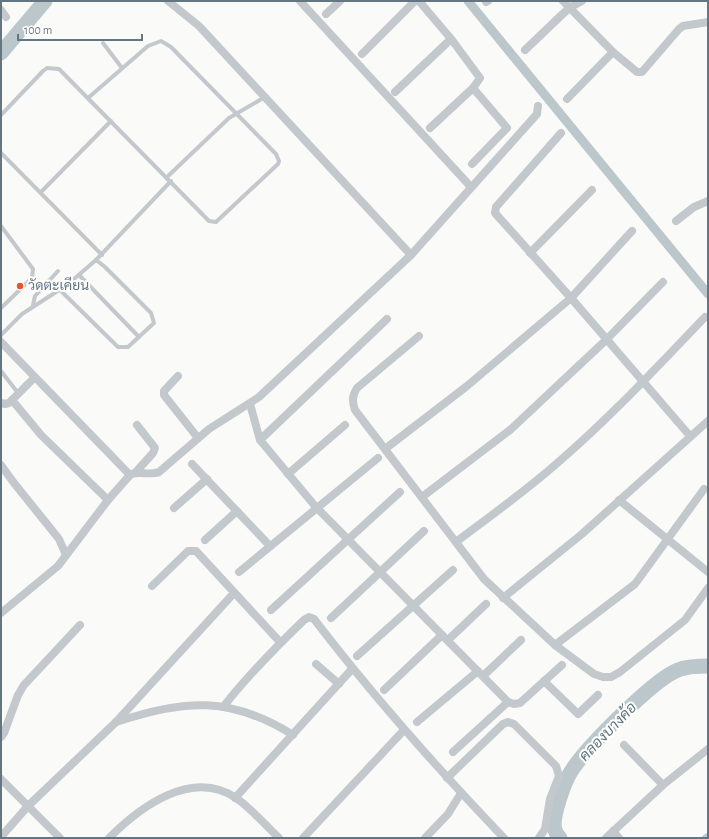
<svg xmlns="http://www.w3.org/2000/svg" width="709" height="839" font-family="'Alegreya Sans',Sarabun,sans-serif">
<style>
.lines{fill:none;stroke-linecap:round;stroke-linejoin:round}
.canal{stroke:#bbc7cb;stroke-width:9}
.river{stroke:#bbc7cb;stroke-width:15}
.service{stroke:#c3c8cc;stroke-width:4}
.minor{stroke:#c3c8cc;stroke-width:8}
.poi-dot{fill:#e4572e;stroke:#fff;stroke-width:1.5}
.labels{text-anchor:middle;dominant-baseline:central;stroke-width:4;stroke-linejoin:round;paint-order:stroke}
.poi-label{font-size:14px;fill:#657683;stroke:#fff;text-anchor:start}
.water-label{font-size:15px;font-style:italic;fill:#60757c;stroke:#fff}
</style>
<rect width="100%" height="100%" fill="#fafaf8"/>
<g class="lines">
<polyline class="canal" points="468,1 708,294"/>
<g class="river">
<polyline points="1,53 45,1"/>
<path d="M560,838c-2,-2 -4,-5 -5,-8 -4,-12 10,-50 17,-60 15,-23 82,-91 106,-100 9,-4 21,-4 30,-4"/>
</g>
<g class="service">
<polyline points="103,43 122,68"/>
<polyline points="1,115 43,71 47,68 59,69 209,221 216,222 278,164 279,161 276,154 171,47 161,41 148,46 88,98"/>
<polyline points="1,153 102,255"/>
<polyline points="167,177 229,118 265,97"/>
<polyline points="41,192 111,121"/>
<polyline points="1,226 33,269 32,278 1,308"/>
<polyline points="96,260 171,181"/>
<polyline points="80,276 139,337"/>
<polyline points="33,305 35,296 58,271"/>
<polyline points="1,335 22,314 67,285 96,260 105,267 151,313 154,323 128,347 118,347 60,290"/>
<polyline points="1,371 18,393"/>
</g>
<g class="minor">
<polyline points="168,1 199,26 411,255"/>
<polyline points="300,1 471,187"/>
<polyline points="419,1 452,40 480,78 473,88 507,128 472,164"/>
<polyline points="563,1 613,52 637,72 642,72 679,29 683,26 708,22"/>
<polyline points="486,2 488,1"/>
<polyline points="1,10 6,17"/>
<polyline points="326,14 340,1"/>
<polyline points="525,50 569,8 582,1"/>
<polyline points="362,54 415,1"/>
<polyline points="395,92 451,39"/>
<polyline points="567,99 613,52"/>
<polyline points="430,128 473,88"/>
<polyline points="561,133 496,207 495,213 571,298 690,436"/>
<polyline points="676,221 694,207 708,201"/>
<polyline points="530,253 592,190"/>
<path d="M419,336l-62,52c-5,8 -5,13 -2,22l129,169 71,66 39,29 9,3h8l9,-5 65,-52 23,-32"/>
<polyline points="1,342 130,475"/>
<polyline points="178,376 164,391 164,395 198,438"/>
<polyline points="12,400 41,435 108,500"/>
<polyline points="1,403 5,404 9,403 34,378"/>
<polyline points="250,404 260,440 315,506 508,702 453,752"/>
<polyline points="260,440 387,319"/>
<polyline points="385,449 467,386 571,298 632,231"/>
<polyline points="192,464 270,546"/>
<polyline points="1,465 14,483 59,539 66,555"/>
<polyline points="135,473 153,453 155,448 137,425"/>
<polyline points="288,474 345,425"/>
<polyline points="422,497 510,430 606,340 663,282"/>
<polyline points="619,500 708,572"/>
<polyline points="174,508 207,479"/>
<polyline points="205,540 237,511"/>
<path d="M456,542c33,-25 67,-49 99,-77 53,-45 101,-97 150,-148"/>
<polyline points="239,572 378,458"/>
<polyline points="152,586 188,551 196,551 280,642"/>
<polyline points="503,598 582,534 708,421"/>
<polyline points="271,610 400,492"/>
<path d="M1,613l57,-47 50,-66 22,-25c8,-5 20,1 29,-3l50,-43 50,-32 152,-142 126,-141 1,-8"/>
<polyline points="331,618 424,531"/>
<polyline points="448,640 486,604"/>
<polyline points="555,645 635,584 704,489"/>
<polyline points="357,656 453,570"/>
<polyline points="316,664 339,684"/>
<polyline points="483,676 521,640"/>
<polyline points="544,681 578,714 598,695"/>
<polyline points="384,690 442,635"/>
<polyline points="508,702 514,704 520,703 562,665"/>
<path d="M224,706c24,-31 52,-59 80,-86l5,-3 5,2c59,77 123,149 190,219"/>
<path d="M116,722c69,-22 113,-27 177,13"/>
<polyline points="417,722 478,671"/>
<polyline points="1,737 4,733 18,695 24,685 80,625"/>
<polyline points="624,745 663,785"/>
<polyline points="447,778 503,724 508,722 514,724 556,766 559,776 550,799 545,829 539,838"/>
<polyline points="1,779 60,838"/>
<polyline points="235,798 352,669"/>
<polyline points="613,831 619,838"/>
<polyline points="1,837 28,806 116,722 234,593"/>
<path d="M109,838c31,-31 83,-70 127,-40 16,11 29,27 43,40"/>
<polyline points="303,838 404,730"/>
<polyline points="425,838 448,814 461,793"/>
<polyline points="606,838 663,785 708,749"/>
<polyline points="706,838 708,837"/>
</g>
</g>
<circle class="poi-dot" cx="20" cy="286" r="4"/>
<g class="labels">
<g class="poi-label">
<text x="28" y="286">วัดตะเคียน</text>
</g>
<g class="water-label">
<text transform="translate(608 732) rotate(-46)">คลองบางค้อ</text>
</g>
</g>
<rect width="709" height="839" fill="none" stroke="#657683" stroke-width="4"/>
<path d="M18 34v6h124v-6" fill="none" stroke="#657683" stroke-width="2"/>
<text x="24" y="34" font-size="12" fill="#657683" stroke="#ffffff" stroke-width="3" paint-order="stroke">100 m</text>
</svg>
